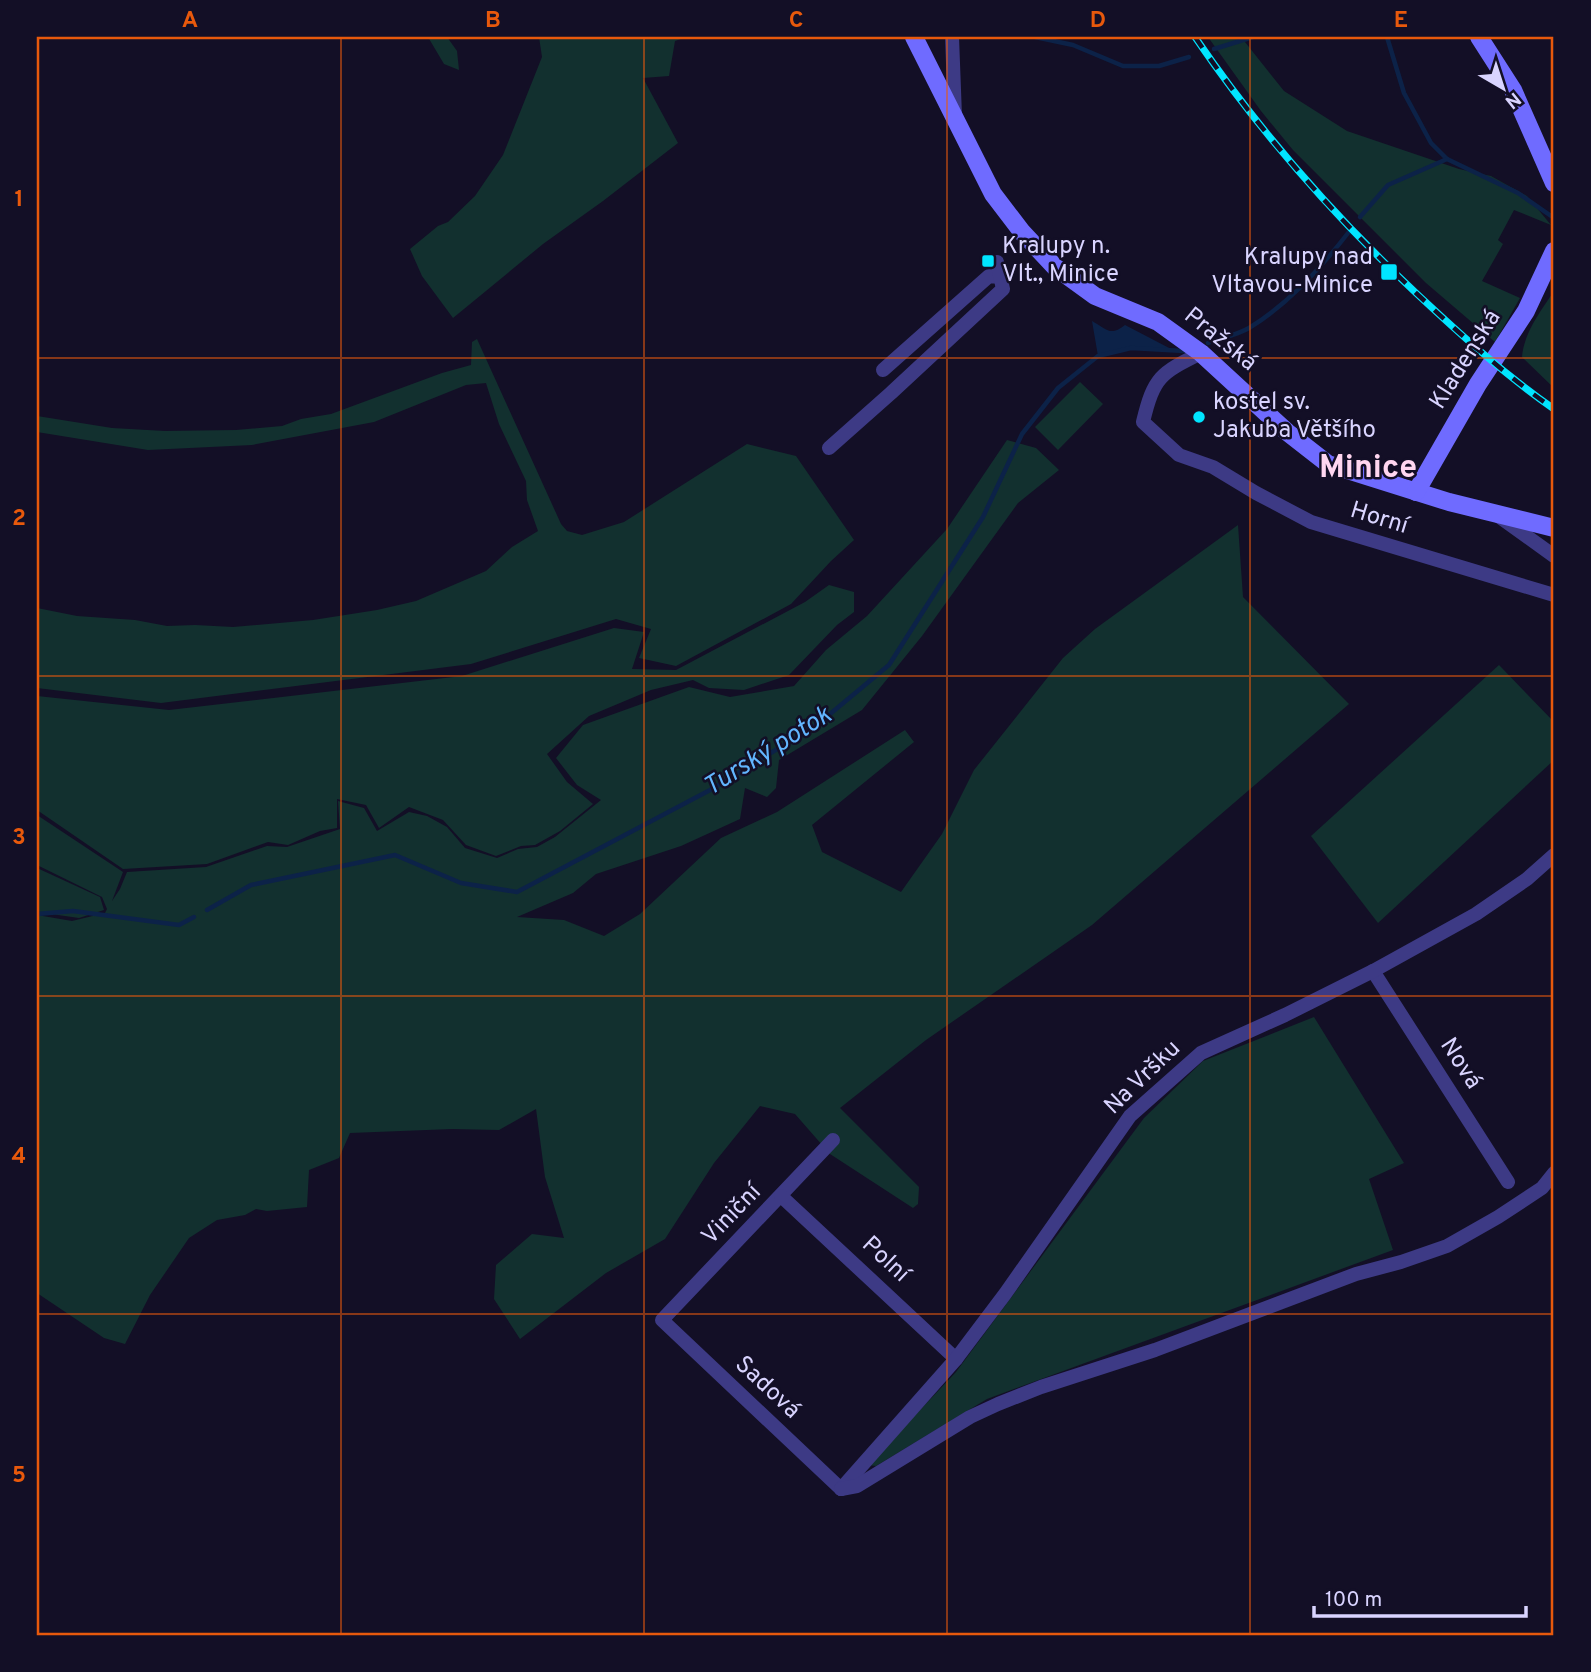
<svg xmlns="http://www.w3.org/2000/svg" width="1591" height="1672" font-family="Overpass,sans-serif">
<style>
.green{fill:#12302f}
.water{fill:#0c2248}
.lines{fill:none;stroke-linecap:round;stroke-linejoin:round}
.stream{stroke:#0c2248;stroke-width:4.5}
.street{stroke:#3d3a85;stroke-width:14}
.secondary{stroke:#6f6bff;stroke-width:18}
.rail-casing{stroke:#00e5ff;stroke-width:7}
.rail{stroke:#130f26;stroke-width:4.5;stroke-dasharray:13;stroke-linecap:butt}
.grid{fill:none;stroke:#e8590c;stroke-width:2;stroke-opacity:0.55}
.poi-dot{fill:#00e5ff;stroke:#130f26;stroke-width:2.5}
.labels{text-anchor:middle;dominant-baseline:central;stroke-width:5;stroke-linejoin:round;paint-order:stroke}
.poi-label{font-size:24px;fill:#d9d4ff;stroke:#130f26;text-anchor:start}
.street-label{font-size:24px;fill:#d9d4ff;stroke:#130f26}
.water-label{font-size:26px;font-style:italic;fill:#62b6ff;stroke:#130f26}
.district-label{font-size:32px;font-weight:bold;fill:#ffd6f0;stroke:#130f26}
.neatline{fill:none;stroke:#e8590c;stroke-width:2.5}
.grid-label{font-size:23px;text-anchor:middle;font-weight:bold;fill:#e8590c}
</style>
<rect width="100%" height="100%" fill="#130f26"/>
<g class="green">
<polygon points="428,37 447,37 457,51 459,70 444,64"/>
<polygon points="539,37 687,37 675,41 669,76 643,78 678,143 603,201 543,244 453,318 422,276 410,249 438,226 448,222 475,196 503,155 542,57"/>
<polygon points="1208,37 1241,37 1284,91 1347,131 1459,169 1491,176 1527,196 1551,225 1514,210 1498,240 1503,244 1482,281 1520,298 1495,342 1426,283 1293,150 1261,111"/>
<path d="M1554,291v97l-32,-31c2,-25 19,-46 32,-66z"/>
<polygon points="477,339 561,524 567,531 582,535 624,522 747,444 796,456 854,540 831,561 791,604 676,666 639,658 651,629 616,619 471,664 161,703 37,688 37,608 77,616 135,620 167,626 195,625 233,627 313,620 377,610 416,601 486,571 512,547 538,531 527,500 526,481 499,424 486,383 466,385 374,422 252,445 148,450 37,432 37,416 112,428 165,431 236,430 282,426 301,419 331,414 442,373 471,365 472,342"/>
<polygon points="1080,382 1103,404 1058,450 1035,427"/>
<polygon points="1007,440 1036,448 1059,470 1018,503 922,636 862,710 779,760 776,788 767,797 745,788 740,819 681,846 596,874 573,893 517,917 564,920 604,936 640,914 721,838 777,812 905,730 914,742 812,825 822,852 901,892 942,834 974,770 1063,658 1095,629 1238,525 1243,597 1349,704 1092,925 926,1040 840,1108 919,1187 918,1204 913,1208 830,1154 795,1114 760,1106 714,1163 665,1239 606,1273 520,1339 494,1299 496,1265 532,1234 564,1238 545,1177 536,1109 499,1130 452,1129 350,1133 339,1158 309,1170 307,1207 267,1211 256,1209 245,1215 217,1220 189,1238 150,1295 125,1344 104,1338 37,1293 37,915 72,921 105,913 107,909 102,897 37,865 37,815 123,872 112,901 120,889 127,872 206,867 267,846 287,847 340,829 338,801 364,808 377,831 409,812 427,816 447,827 465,848 497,858 518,849 537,847 555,837 601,800 577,785 556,758 583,725 689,687 730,697 794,686 826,650 867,616 947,529"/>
<polygon points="829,585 854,592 854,612 837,625 789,675 744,690 709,688 693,680 651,690 589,716 547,754 567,782 593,804 560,831 535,845 521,846 496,856 466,845 443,820 409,807 379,828 366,805 337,799 337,828 320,831 288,845 268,842 207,864 123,869 37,810 37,696 169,710 462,676 614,628 644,632 632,669 676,670 805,602"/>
<polygon points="1499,665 1554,722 1554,760 1378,923 1311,836"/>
<polygon points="37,868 100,897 104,910 79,918 37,912"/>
<polygon points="1314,1017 1404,1163 1369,1179 1393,1250 987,1399 876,1466 868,1465 956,1372 1144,1118 1203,1061"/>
</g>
<path class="water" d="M1092,321c15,8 18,16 33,4l48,25 -42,-2 -33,8z"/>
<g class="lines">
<g class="stream">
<polyline points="1035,37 1073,45 1123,66 1159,66 1189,57"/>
<polyline points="1387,37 1404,93 1431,143 1447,159 1518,193 1554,218"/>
<polyline points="1214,49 1253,37"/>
<polyline points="1360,217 1388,185 1447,159"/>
<path d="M1208,343c13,-5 29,-8 41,-15 38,-23 72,-60 99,-95"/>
<polyline points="207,910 251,885 395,855 461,883 517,892 712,789 818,724 889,665 983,517 1022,434 1058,388 1098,356 1131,348 1184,351"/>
<polyline points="37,914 73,911 179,925 194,917"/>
</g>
<g class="street">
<polyline points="952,37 955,116"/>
<path d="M1201,353c-40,20 -47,23 -58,69l36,33 34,12 43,26 55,29 243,73"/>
<polyline points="883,370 989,276 1000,277"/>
<polyline points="829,448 891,393 1003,289 997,262"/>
<polyline points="1497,515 1554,556"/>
<polyline points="1373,971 1508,1182"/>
<polyline points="833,1140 662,1320 841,1489"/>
<polyline points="781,1196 956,1359"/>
<polyline points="841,1489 956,1359 1005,1294 1130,1116 1201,1053 1285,1015 1373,971 1476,914 1527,879 1554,855"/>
<polyline points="841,1489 857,1486 970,1417 998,1404 1041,1387 1155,1350 1356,1274 1401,1262 1447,1246 1498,1217 1542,1188 1554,1173"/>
</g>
<g class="secondary">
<polyline points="914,37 993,194 1022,232 1055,267 1095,296 1158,322 1201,353 1287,432 1328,464 1449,502 1554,528"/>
<polyline points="1479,37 1513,90 1554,183"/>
<polyline points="1416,492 1478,384 1526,311 1554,251"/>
</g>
<defs>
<path id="rail" d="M1195,37c64,94 138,178 221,256 44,41 89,82 138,116"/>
</defs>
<use href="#rail" class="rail-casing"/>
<use href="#rail" class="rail"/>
</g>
<path class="grid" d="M341,37v1598M644,37v1598M947,37v1598M1250,37v1598M37,358h1517M37,676h1517M37,996h1517M37,1314h1517"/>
<g class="poi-dot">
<rect x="981" y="254" width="14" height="14" rx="3.5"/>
<rect x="1380" y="263" width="18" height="18" rx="3.5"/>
<circle cx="1199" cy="417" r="7"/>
</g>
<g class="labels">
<g class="poi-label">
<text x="1002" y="247">Kralupy n.<tspan x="1002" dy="28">Vlt., Minice</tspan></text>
<text x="1373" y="258" text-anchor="end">Kralupy nad<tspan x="1373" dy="28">Vltavou-Minice</tspan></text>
<text x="1213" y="403">kostel sv.<tspan x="1213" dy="28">Jakuba Většího</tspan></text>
</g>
<g class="street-label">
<text transform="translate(1220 340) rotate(39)">Pražská</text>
<text transform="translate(1466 360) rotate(-58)">Kladenská</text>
<text transform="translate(1379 519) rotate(17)">Horní</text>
<text transform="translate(1460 1064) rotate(57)">Nová</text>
<text transform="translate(1143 1078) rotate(-44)">Na Vršku</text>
<text transform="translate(732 1215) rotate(-46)">Viniční</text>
<text transform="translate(885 1260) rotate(43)">Polní</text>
<text transform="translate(767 1388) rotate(43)">Sadová</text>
</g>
<g class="water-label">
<text transform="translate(768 752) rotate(-32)">Turský potok</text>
</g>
<g class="district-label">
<text x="1368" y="469">Minice</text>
</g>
</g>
<rect width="1591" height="1672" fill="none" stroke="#130f26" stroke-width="77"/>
<g transform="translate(1503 88) rotate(141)" stroke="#130f26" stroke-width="5" paint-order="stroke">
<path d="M0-5L12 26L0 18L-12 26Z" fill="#d9d4ff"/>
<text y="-10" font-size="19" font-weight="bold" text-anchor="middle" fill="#d9d4ff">N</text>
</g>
<path d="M1314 1606v10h212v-10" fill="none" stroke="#d9d4ff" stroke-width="3.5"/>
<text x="1325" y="1606" font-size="21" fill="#d9d4ff" stroke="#130f26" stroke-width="5" paint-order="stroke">100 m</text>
<rect x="38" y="38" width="1514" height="1596" class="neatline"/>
<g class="grid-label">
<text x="190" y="27">A</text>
<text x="493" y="27">B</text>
<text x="796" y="27">C</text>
<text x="1098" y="27">D</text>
<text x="1401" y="27">E</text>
<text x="19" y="206">1</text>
<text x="19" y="525">2</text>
<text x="19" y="844">3</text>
<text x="19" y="1163">4</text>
<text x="19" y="1482">5</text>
</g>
</svg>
